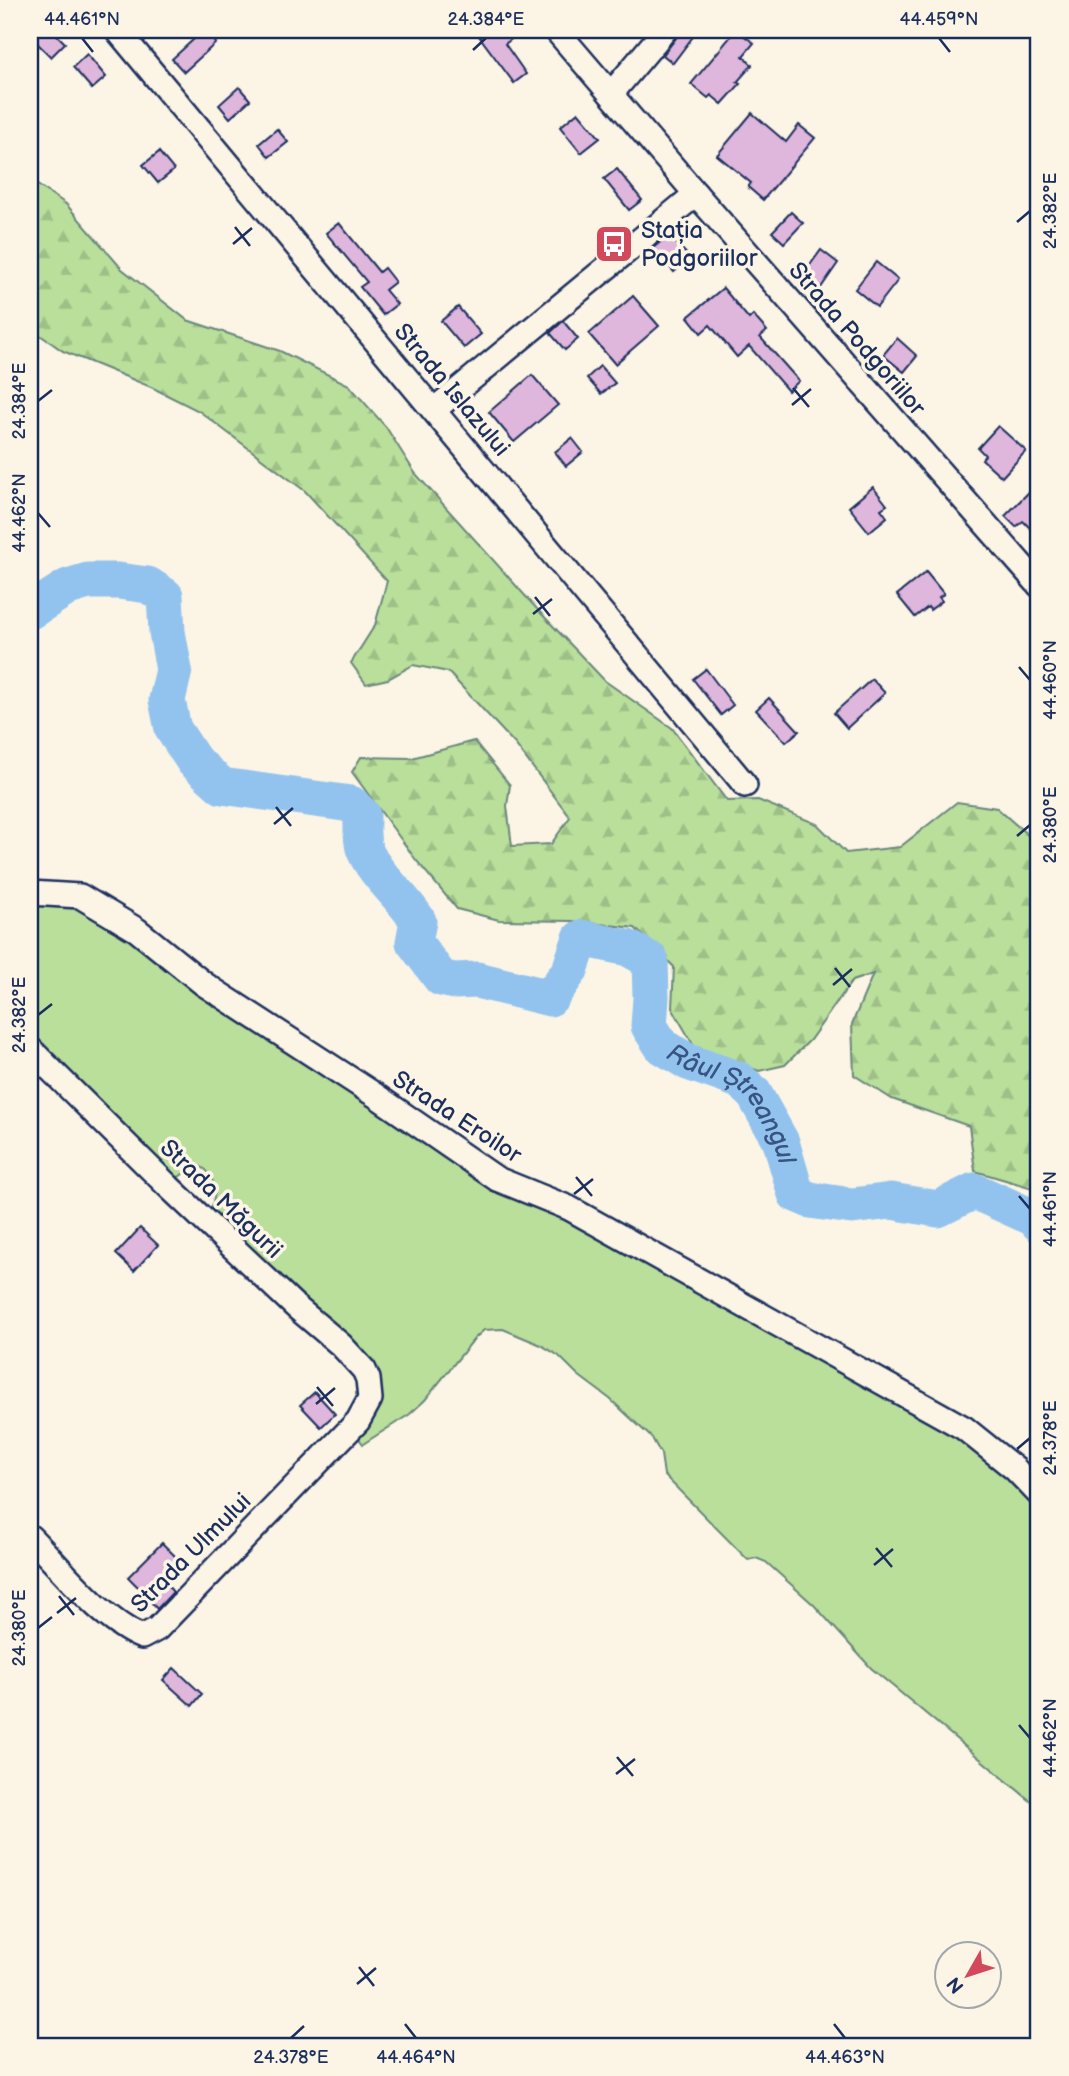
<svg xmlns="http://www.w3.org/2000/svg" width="1069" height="2076" font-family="'Balsamiq Sans',sans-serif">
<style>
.grass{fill:#b9df9b;stroke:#6a877c;stroke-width:2}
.forest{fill:url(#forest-firs);stroke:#6a877c;stroke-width:2}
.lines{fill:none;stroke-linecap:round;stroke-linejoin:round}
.river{stroke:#92c3ee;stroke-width:37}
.building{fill:#dfb6dc;stroke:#1b2f5e;stroke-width:2}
.minor-casing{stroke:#1b2f5e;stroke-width:28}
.minor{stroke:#fcf5e5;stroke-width:23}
.ticks{fill:none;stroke:#1b2f5e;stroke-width:2.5}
.labels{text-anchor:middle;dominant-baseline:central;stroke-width:7;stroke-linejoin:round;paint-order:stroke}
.poi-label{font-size:24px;fill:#1b2f5e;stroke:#fcf5e5;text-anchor:start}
.street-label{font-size:24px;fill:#1b2f5e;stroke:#fcf5e5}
.water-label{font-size:26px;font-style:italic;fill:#395482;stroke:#fcf5e5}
.neatline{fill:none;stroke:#1b2f5e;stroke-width:2.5}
.ticks-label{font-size:18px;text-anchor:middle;fill:#1b2f5e}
</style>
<defs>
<pattern id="forest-firs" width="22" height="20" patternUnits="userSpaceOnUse" patternTransform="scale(1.75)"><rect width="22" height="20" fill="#b9df9b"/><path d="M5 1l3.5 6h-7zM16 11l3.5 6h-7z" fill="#9ec088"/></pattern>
</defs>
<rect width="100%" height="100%" fill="#fcf5e5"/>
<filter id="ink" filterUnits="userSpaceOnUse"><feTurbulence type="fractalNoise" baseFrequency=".0143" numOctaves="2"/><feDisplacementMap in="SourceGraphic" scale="14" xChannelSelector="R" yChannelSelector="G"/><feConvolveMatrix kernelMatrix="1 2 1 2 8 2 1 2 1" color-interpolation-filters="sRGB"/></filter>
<g filter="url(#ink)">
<polygon class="grass" points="30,900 59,902 85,910 590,1226 880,1395 952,1432 1009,1478 1039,1513 1039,1808 871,1668 814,1605 766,1562 756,1558 748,1560 664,1475 661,1454 652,1438 610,1399 578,1375 559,1356 541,1345 503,1329 484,1330 474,1339 425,1400 410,1414 363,1444 357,1436 377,1398 218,1221 212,1207 216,1187 206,1170 196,1164 179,1177 169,1175 30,1045"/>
<polygon class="forest" points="30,180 66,204 122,269 187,320 280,351 349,385 386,427 415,473 537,609 605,681 672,728 727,801 758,800 817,824 846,853 900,847 957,802 997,808 1039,845 1039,1190 975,1171 969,1126 892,1099 854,1075 852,1024 873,974 852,981 810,1040 785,1065 759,1071 695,1048 672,1008 674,967 635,928 574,921 499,920 457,909 416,860 352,772 361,757 412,758 474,741 510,785 507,806 512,846 551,844 570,817 515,744 448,672 413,665 388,679 366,684 351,663 375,625 387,581 305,491 199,411 151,387 63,351 30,328"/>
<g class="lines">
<path class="river" id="s1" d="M30,611l38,-24 20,-6h30l30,4 17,11 2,36 7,38 -7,30 6,29 21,32 28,25 129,18 11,11c0,10 -1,24 2,33 10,27 39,48 54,73l-4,21 27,36 13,3 23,-1 73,18 20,-28 11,-32 47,10 22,12 1,38 -2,28 13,20 26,16 51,18 14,12 28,50 15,52 14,6 42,6 39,-5 47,8 36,-18 60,27 5,6"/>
</g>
<g class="building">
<polygon points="30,30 52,30 65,43 51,57 30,36"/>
<polygon points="204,30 216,43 184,72 172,59"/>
<polygon points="487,30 523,30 505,44 526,74 514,83 479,36"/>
<polygon points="679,30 698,30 673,63 663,55 676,38"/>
<polygon points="736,30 754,43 743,56 752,65 737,82 740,84 722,104 711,95 708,98 691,84"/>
<polygon points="87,54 106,77 92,89 73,67"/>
<polygon points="239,87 250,100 230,118 219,105"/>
<polygon points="578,112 600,138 581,153 560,127"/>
<polygon points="752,113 786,142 799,125 815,138 763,200 748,187 751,183 717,155"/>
<polygon points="277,129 288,142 269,157 259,144"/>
<polygon points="159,152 174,170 158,183 143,165"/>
<polygon points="617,169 642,200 629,210 604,179"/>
<polygon points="791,212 803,223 784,243 772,232"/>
<polygon points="339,223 379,272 384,268 395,282 385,290 397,304 383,315 360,287 367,282 326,233"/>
<polygon points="669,235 690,258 674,272 653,248"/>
<polygon points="821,250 838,263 820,289 802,276"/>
<polygon points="876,262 898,280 877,307 855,289"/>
<polygon points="723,288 749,319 753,315 767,331 760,337 799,381 788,391 749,346 737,357 710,325 701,333 688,317"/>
<polygon points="633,296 659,326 615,364 589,334"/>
<polygon points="458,307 481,334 464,348 441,321"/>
<polygon points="563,321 578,339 565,350 550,333"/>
<polygon points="897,338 917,356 904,372 883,355"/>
<polygon points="600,366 615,383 601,394 587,378"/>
<polygon points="532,375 558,405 514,442 489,412"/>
<polygon points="998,426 1026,451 1002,477 982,459 985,455 978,448"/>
<polygon points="572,438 583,452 566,466 555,452"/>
<polygon points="1039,482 1039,521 1031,529 1023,521 1016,527 1005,516"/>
<polygon points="873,487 887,505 881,509 887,517 869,532 849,507"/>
<polygon points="926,572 944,594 939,597 942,601 930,610 928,607 915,617 897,595"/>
<polygon points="706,669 733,705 721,715 693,679"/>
<polygon points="872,679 885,693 847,728 834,713"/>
<polygon points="769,698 799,731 786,742 756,710"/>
<polygon points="140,1228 158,1245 134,1271 116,1254"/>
<polygon points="315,1392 335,1414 321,1427 300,1405"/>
<polygon points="162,1543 181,1562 163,1580 173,1592 157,1609 151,1602 152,1601 128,1577"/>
<polygon points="174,1668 202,1694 192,1706 163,1680"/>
</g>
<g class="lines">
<defs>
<g id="minor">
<polyline points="117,30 745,785"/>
<polyline points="556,30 696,194 1039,585"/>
<polyline points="611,94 665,30"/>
<polyline points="435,409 696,194"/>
<polyline points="30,893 80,896 137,930 204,984 375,1095 497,1179 569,1208 964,1428 1015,1469 1039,1494"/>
<path d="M30,1049l139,138 127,120 45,38 23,25 4,9 2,20 -12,22 -201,208 -15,8c-41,-17 -80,-68 -112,-100"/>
</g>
</defs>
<use href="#minor" class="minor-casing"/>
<use href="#minor" class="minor"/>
</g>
</g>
<path class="ticks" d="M82,38l11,14M939,38l11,14M473,50l13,-12M1017,222l13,-11M235,227l15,19M233,244l19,-16M793,388l16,19M38,401l14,-11M792,405l19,-16M38,513l12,14M535,597l15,19M533,614l19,-15M1019,667l11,13M276,807l15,19M274,824l19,-16M1017,836l13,-11M835,968l15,19M833,985l19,-16M38,1015l14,-11M576,1177l16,19M574,1194l19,-15M1019,1196l11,13M317,1387l16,19M316,1404l19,-16M1017,1449l13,-11M876,1548l16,19M874,1565l19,-16M59,1596l15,19M57,1613l19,-15M38,1628l14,-11M1019,1725l11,13M617,1757l16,19M616,1774l19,-15M359,1967l15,19M357,1984l19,-16M405,2024l11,14M834,2024l11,14M291,2038l13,-12"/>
<defs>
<symbol id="bus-square" viewBox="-11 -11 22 22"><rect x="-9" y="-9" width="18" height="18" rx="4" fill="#d1495b" stroke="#fcf5e5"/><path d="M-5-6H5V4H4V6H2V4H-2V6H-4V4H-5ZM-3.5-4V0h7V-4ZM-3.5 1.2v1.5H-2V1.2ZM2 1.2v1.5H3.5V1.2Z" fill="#fff"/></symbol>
</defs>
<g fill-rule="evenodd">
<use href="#bus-square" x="592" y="222" width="44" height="44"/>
</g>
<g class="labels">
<g class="poi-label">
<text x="641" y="230">Stația<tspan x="641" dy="28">Podgoriilor</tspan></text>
</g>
<g class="street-label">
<text transform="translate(857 339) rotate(49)">Strada Podgoriilor</text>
<text transform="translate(452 390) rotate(50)">Strada Islazului</text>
<text transform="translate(457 1117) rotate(33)">Strada Eroilor</text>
<text transform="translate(221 1199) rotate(44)">Strada Măgurii</text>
<text transform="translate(191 1553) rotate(-45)">Strada Ulmului</text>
</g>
<g class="water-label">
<text stroke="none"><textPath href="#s1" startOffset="1132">Râul Ștreangul</textPath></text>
</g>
</g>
<rect width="1069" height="2076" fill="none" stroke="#fcf5e5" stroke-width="77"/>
<g transform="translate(968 1975) rotate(231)"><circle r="33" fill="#fcf5e5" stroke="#a2a6af" stroke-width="2"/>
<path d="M0-5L12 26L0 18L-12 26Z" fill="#d1495b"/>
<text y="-10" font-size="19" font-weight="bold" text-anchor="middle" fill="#1b2f5e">N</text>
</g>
<rect x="38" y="38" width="992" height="2000" class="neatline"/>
<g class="ticks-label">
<text x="82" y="25">44.461°N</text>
<text x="486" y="25">24.384°E</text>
<text x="939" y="25">44.459°N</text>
<text transform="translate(1050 211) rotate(-90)" y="6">24.382°E</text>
<text transform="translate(19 401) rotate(-90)" y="6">24.384°E</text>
<text transform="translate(19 513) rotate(-90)" y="6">44.462°N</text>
<text transform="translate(1050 680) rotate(-90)" y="6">44.460°N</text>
<text transform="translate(1050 825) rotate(-90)" y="6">24.380°E</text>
<text transform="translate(19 1015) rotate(-90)" y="6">24.382°E</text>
<text transform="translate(1050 1209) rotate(-90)" y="6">44.461°N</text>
<text transform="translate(1050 1438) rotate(-90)" y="6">24.378°E</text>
<text transform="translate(19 1628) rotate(-90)" y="6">24.380°E</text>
<text transform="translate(1050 1738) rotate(-90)" y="6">44.462°N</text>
<text x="291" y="2063">24.378°E</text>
<text x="416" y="2063">44.464°N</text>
<text x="845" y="2063">44.463°N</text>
</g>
</svg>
